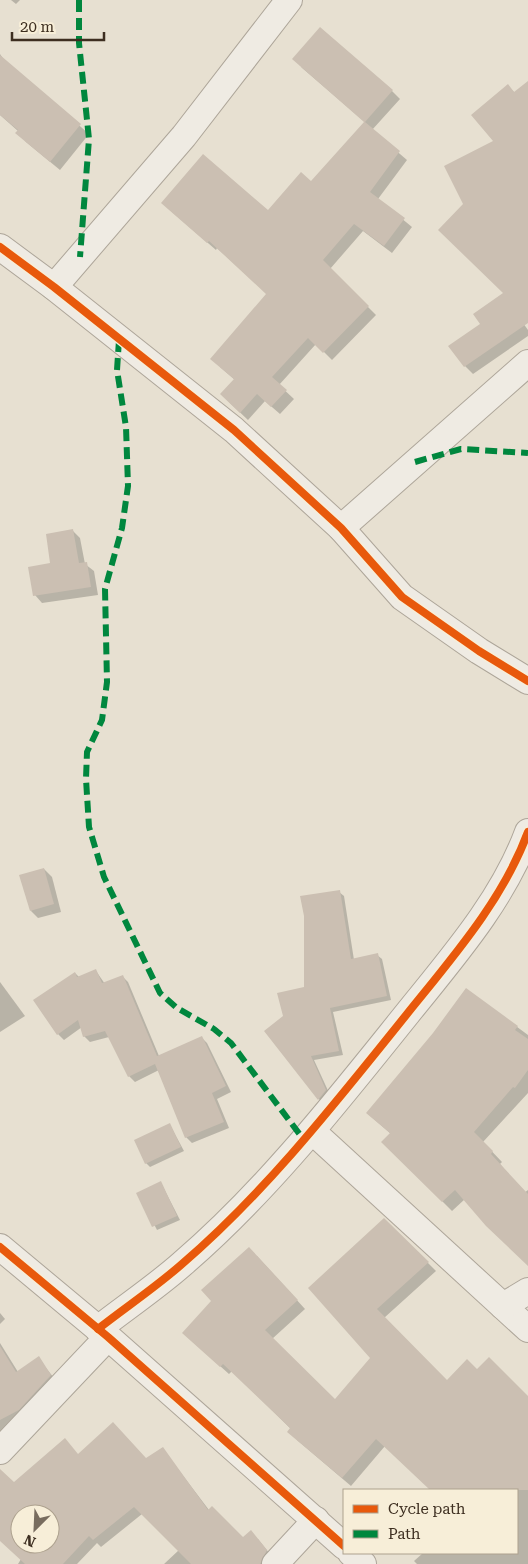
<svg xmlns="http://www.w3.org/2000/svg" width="528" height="1564" font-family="'Roboto Serif',serif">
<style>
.shadow{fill:#0003;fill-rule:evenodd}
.building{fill:#cbbfb2;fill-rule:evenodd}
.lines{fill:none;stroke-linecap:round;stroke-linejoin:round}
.street-casing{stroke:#ada599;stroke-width:28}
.street{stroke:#efebe3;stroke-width:26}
.quiet{stroke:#00873e;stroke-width:6;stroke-dasharray:12 6;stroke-linecap:butt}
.cycleway-casing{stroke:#f7eed8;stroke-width:11}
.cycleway{stroke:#e8590c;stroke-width:8}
</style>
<rect width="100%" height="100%" fill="#e7e0d1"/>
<g class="shadow">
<polygon points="11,0 20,0 16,4"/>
<polygon points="0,54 4,60 89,134 60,170 26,142 18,131 0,115"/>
<polygon points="301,67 392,91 400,99 372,130 407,160 378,199 412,227 392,253 363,231 330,269 376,315 332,360 316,344 279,385 294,399 280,414 265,401 248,420 229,402 235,380 220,367 268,294 217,248 216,250 171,211 268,212 311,183 365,122"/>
<polygon points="528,82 528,316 523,323 528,330 528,336 473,374 465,366 481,324 505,293 465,204 495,141 507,85 515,93"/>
<polygon points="73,531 80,538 85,564 94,571 98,595 42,603 35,595"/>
<polygon points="44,869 52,877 61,912 38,918 31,911"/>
<polygon points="339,892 344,896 354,960 377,955 382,959 391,1000 333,1012 343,1055 314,1060 330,1095 323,1104 265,1031 285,1017 306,988"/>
<polygon points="96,971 105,984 122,976 128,982 159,1056 202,1038 207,1043 231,1092 217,1099 229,1128 192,1143 186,1137 159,1070 135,1082 129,1076 109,1037 90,1042 84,1036 82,1027 64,1040 58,1034 75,973 79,977"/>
<polygon points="0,982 25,1016 0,1032"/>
<polygon points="466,989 528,1035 528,1093 483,1142 502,1162 500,1164 524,1193 528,1190 528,1264 465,1199 452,1211 383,1142 391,1134 367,1113 434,1034"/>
<polygon points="170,1125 184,1151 150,1167 146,1163"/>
<polygon points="161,1183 180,1220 157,1230 138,1193"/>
<polygon points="384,1219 436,1271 384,1318 447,1382 477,1371 528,1397 528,1564 417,1564 414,1561 423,1553 517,1553 517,1490 431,1490 385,1446 351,1486 297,1440 291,1429 232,1371 229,1374 192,1341 257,1256 305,1309 272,1339 335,1401 372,1358"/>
<polygon points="0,1313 5,1319 0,1324"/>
<polygon points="0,1343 18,1372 38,1358 58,1383 0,1433"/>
<path d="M162,1448l47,62 33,29h16l16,20 -4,5h-106l15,-14 -37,-36 -41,33 -4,-4 -20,21h-59l3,-5 -21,-20v-57l14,2 64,-29 69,5zM20,1514h30v30h-30z"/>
</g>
<g class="building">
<polygon points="320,27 393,90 365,122 400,151 370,192 405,218 384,246 354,224 323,260 369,306 323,353 308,338 272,377 287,390 271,407 257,394 240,413 220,394 234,379 210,359 266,294 209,241 207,243 161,203 203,154 268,210 301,172 311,181 364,122 292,59"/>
<polygon points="0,55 81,124 50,162 15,133 18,130 0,115"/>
<polygon points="528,81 528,323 464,367 448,346 480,324 473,314 503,293 438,230 463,204 444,166 493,141 471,115 508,84 514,92"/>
<polygon points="73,529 79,563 87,562 91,587 33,596 28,567 50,563 46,534"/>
<polygon points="44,868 54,904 30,911 19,875"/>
<polygon points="340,890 351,959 378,953 387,996 330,1008 339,1051 311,1056 326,1090 318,1100 264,1031 283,1016 277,993 304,987 304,916 300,896"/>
<polygon points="96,969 102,983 123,975 157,1056 202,1036 226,1086 212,1093 224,1122 185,1138 155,1064 128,1077 105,1031 83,1037 78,1020 57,1035 33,1000 75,972 77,977"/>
<polygon points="466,988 518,1026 515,1030 528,1039 528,1070 515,1088 513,1087 474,1132 493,1151 491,1154 528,1194 528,1266 486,1226 455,1190 442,1202 381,1142 390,1133 366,1113 433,1033"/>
<polygon points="170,1123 181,1147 145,1164 134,1140"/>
<polygon points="161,1181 177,1216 152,1227 136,1193"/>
<polygon points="384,1218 429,1262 377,1309 447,1380 467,1359 477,1369 489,1357 528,1396 528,1490 430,1490 376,1439 342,1478 287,1432 290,1428 223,1364 220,1367 182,1333 211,1301 201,1290 249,1247 298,1300 265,1330 335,1399 370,1358 308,1288"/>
<polygon points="0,1346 16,1372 39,1356 51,1375 19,1410 0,1420"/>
<path d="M113,1422l33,36 17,-11 45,63 4,-4 31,31 8,-7 16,20 -7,14h-69l-57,-57 -41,33 -4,-4 -26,28h-38l-25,-23v-72l14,13 51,-44 13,16zM20,1514h30v30h-30z"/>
</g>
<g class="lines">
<defs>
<g id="street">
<polyline points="0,247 54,287 234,430 341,528 402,597 479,651 528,681"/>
<polyline points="54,287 184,136 289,0"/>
<polyline points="341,528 528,363"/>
<polyline points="312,1131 528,1329"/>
<polyline points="0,1247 108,1337 344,1546"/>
<polyline points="503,1306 528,1291"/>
<path d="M98,1329c28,-22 58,-42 84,-65 85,-73 155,-163 225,-250 45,-56 96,-114 121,-182"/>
<polyline points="0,1451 108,1337"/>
<polyline points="351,1553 363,1564"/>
<polyline points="275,1564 316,1520"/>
</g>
</defs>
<use href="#street" class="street-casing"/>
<use href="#street" class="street"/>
<g class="quiet">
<polyline points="79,0 79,43 89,139 80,257"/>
<polyline points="119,340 117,370 126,427 128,486 122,528 105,589 107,682 102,720 87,752 86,779 89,827 104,877 160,993 177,1008 214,1029 231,1043 304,1140"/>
<polyline points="415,462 461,449 528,453"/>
</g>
<defs>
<g id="cycleway">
<polyline points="0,247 54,287 234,430 341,528 402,597 479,651 528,681"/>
<polyline points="0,1247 108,1337 344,1546"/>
<path d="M98,1329c28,-22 58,-42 84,-65 85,-73 155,-163 225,-250 45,-56 96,-114 121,-182"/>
</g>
</defs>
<use href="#cycleway" class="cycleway-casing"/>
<use href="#cycleway" class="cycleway"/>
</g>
<rect x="343" y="1489" width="175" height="65" fill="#f7eed8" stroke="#ada18e"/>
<rect x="353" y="1505" width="25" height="8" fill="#e8590c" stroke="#ada18e"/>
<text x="388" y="1514" font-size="15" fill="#3d2e20">Cycle path</text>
<rect x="353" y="1530" width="25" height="8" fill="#00873e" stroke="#ada18e"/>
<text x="388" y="1539" font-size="15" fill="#3d2e20">Path</text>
<g transform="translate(35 1529) rotate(204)"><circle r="24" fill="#f7eed8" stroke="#ada18e"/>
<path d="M0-4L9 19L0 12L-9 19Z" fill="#786c5e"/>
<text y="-8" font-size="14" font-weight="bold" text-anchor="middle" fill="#3d2e20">N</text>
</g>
<path d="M12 32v8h92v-8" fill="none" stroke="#3d2e20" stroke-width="2.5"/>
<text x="20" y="32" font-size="15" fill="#3d2e20" stroke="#f7eed8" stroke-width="4" paint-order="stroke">20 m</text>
</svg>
